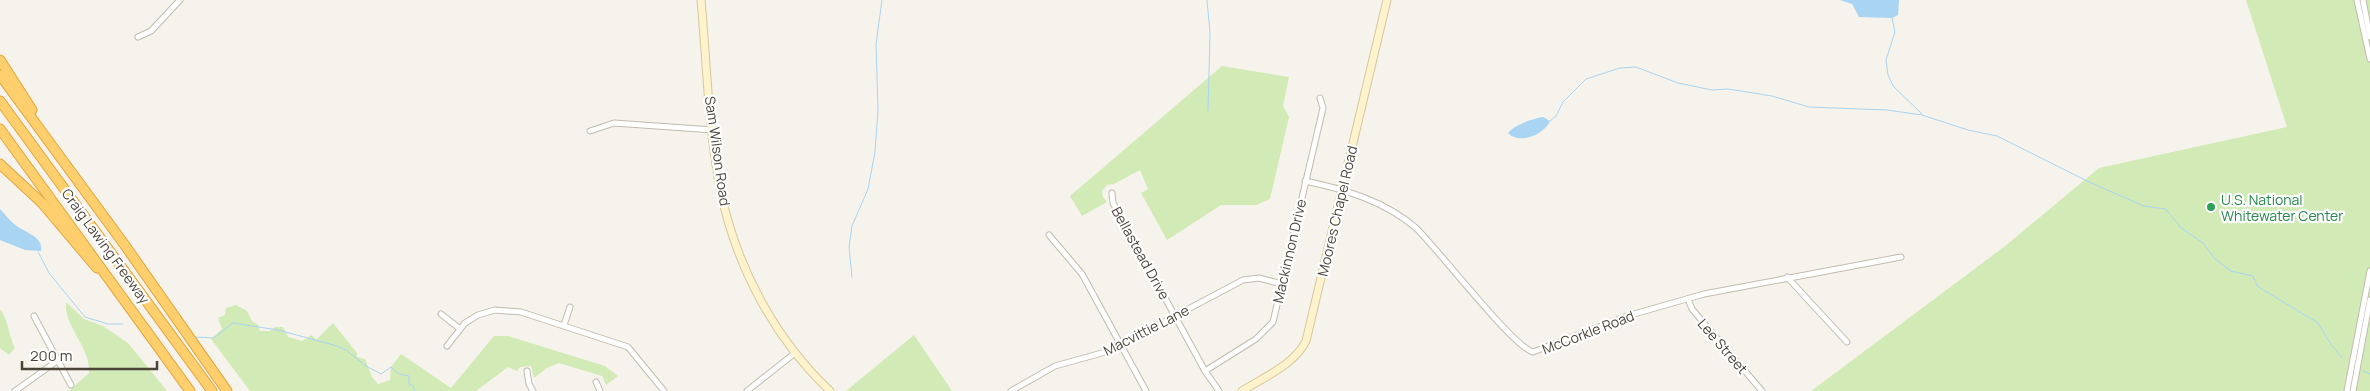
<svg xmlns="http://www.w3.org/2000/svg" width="2370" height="391" font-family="Manrope,sans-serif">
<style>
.green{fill:#d2eab5}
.water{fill:#a9d4f2}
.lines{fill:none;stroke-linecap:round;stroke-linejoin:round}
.stream{stroke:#a9d4f2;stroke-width:1}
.street-casing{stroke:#c2bbae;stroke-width:7}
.secondary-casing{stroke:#d6c79b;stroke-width:9}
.highway-casing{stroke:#e0a43c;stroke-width:11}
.street{stroke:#fff;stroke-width:5}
.secondary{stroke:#fff3cd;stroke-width:7}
.highway{stroke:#ffcf6e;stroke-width:9}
.leisure-dot{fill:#2e9e5b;stroke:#fff;stroke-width:2}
.labels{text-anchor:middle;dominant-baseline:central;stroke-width:4.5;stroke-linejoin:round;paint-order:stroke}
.street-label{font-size:14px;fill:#4b4439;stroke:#fff}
.leisure-label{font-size:14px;fill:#27864d;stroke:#fff;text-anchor:start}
</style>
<rect width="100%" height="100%" fill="#f6f3ec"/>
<g class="green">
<polygon points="2246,0 2370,0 2370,391 1811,391 2004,247 2099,168 2287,127"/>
<polygon points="1222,66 1289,77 1283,106 1289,117 1270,199 1256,205 1221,205 1167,240 1141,193 1148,189 1140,170 1114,184 1107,185 1102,191 1103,197 1107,202 1082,216 1070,196"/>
<path d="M66,302l18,17 19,7 25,17 39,48h-98l20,-18c2,-26 -26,-47 -23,-71z"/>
<polygon points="236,305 247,311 252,321 258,325 260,331 270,331 275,327 283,327 288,337 302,341 312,335 316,340 333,323 357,353 357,357 365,359 372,377 378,384 390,380 391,367 401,354 451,388 494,336 508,336 605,366 618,376 606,385 602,376 559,363 547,368 534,378 531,366 520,367 517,371 508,367 476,391 250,391 211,339 222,329 218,318 225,315 226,308"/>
<path d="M0,309c9,12 8,26 15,39l-6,7 -9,-7z"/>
<polygon points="914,335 952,391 846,391"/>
</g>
<g class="water">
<polygon points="1840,0 1899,0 1898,15 1892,18 1859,17 1852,4"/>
<path d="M1543,117l7,4c-6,14 -31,24 -42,12 5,-7 25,-15 35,-16z"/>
<path d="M0,209c5,5 9,11 14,15 9,8 30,12 27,27l-16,-1 -25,-10z"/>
</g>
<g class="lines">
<g class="stream">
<polyline points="1207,0 1210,33 1208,111"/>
<polyline points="1892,18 1895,32 1886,60 1888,75 1893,86 1922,114"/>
<polyline points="1549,122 1556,116 1563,102 1586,79 1620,68 1636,67 1678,83 1712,90 1728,89 1772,96 1809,107 1887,110 1922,115 1968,130 1997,136 2089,182 2144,206 2166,209 2180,227 2203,243 2215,259 2231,271 2253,276 2257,286 2318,323 2330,343 2342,358"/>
<polyline points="38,252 49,273 85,317 108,324 123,324"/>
<polyline points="852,277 849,247 852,226 868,189 875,152 878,110 876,44 882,0"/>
<polyline points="195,337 214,338 233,323 278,330 334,345 346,350 366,366 381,374 391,367 399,374 409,376 409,384 413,386 415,391"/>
<polyline points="2363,371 2370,374"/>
</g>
<defs>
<g id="street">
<polyline points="2357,0 2370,59"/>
<polyline points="2363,0 2370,37"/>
<polyline points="138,37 151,31 180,0"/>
<polyline points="590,131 614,123 713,130"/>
<path d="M1305,181c39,8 80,20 111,47 22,21 97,119 117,124l94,-36 77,-22 197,-37"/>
<polyline points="1112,193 1113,203 1205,371 1219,391"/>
<polyline points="1049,235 1082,274 1146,391"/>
<polyline points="1787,277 1847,342"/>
<polyline points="1688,299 1692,309 1762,391"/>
<polyline points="441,314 460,329"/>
<polyline points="34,316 71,385"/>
<polyline points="564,325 570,307"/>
<polyline points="447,346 465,323 478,315 495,310 521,312 628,347 664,391"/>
<polyline points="527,371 529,384 533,391"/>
<polyline points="1205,371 1256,339 1273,322 1323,108 1320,98"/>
<polyline points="596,382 600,391"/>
<polyline points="15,391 57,361"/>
<polyline points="747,391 795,353"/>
<polyline points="1011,391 1055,366 1109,351 1243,280 1259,278 1282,284"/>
<polyline points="2347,391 2370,271"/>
<polyline points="2353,391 2370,300"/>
</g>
<g id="secondary">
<path d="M701,0c6,64 7,130 20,193 16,75 54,146 109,198"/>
<path d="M1242,391c22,-14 52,-26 64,-50l81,-341"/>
</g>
<g id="highway">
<polyline points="0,60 32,110"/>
<polyline points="0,75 124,244 227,391"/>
<polyline points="0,101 212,391"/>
<polyline points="0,129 190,391"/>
<polyline points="0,164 42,203 97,268"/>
</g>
</defs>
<use href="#street" class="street-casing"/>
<use href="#secondary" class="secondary-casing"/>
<use href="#highway" class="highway-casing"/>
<use href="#street" class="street"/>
<use href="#secondary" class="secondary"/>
<use href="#highway" class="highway"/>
</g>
<circle class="leisure-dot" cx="2211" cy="207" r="5"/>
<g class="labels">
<g class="street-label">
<text transform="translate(718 151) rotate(82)">Sam Wilson Road</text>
<text transform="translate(1337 211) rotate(-77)">Moores Chapel Road</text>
<text transform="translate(106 246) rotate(54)">Craig Lawing Freeway</text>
<text transform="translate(1289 251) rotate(-77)">Mackinnon Drive</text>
<text transform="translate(1141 253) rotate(61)">Bellastead Drive</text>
<text transform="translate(1146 330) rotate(-27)">Macvittie Lane</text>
<text transform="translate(1588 332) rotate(-21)">McCorkle Road</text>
<text transform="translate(1723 346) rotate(49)">Lee Street</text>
</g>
<g class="leisure-label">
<text x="2221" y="199">U.S. National<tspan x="2221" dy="16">Whitewater Center</tspan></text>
</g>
</g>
<path d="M22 361v8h135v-8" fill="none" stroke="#4b4439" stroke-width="2.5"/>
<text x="30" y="361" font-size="15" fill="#4b4439" stroke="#ffffff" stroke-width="4" paint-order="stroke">200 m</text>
</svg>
